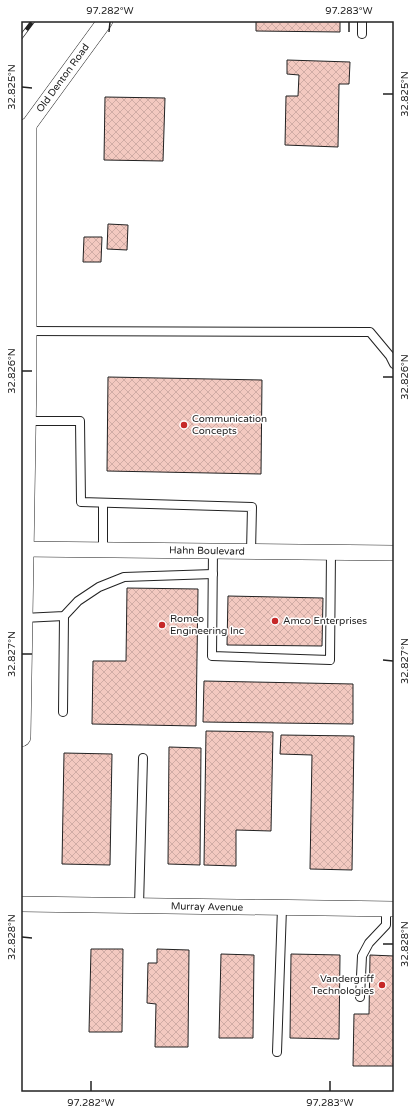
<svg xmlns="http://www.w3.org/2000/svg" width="415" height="1113" font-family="'Varela Round',sans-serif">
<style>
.building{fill:url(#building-cross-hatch);stroke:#222}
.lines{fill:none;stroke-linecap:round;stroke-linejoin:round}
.service-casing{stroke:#222;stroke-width:10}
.minor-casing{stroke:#222;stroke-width:16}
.tertiary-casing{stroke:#222;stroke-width:20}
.service{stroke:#fff;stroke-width:8}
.minor{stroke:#fff;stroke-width:15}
.tertiary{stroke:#fff;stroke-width:19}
.rail-casing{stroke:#222;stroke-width:4.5}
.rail{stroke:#fff;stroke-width:3;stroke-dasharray:9;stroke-linecap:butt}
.ticks{fill:none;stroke:#222;stroke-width:1.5}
.poi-dot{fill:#c62828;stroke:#fff;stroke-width:1.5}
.labels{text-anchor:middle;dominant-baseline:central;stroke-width:3;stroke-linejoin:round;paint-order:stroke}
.street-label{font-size:10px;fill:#222;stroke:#fff}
.poi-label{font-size:10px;fill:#222;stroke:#fff;text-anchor:start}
.neatline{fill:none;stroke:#222;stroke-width:1.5}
.ticks-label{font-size:10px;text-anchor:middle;fill:#222}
</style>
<defs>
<pattern id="building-cross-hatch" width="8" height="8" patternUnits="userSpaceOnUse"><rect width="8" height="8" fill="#f3c9c0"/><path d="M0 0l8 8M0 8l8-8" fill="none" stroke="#d0aca5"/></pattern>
</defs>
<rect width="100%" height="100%" fill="#fff"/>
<g class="building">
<polygon points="256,21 340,21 340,32 256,31"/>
<polygon points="287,60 350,62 349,84 339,84 338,147 285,145 286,96 298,96 299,75 287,74"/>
<polygon points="105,97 165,98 163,161 104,160"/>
<polygon points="108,224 128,225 127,250 107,249"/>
<polygon points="84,237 102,237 101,262 83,262"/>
<polygon points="108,377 262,380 261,474 107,471"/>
<polygon points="127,588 198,589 196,726 92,724 93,661 126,661"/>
<polygon points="228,596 323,598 322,646 227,645"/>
<polygon points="204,681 353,684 353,724 203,722"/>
<polygon points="206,731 273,732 271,831 236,830 236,866 204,865"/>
<polygon points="281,735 354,736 352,870 310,869 312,755 280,754"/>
<polygon points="169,747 201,748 200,865 168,864"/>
<polygon points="64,753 112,754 110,865 62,864"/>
<polygon points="91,949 123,949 122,1032 89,1032"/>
<polygon points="157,949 189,950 188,1047 155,1047 156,1004 147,1003 148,963 157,963"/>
<polygon points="221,954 254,955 253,1038 219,1038"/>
<polygon points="291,954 340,955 339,1039 290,1038"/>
<polygon points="370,955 394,956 394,1066 353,1066 354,1014 369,1014"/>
</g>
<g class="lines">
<defs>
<g id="service">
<polyline points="362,34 362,21"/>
<polyline points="27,331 370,332 390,356 394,364"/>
<polyline points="26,421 80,421 81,502 252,507 251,552"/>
<polyline points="103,550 103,503"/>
<polyline points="213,551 212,656 330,660 331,553"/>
<polyline points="23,618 64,616 78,601 99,587 124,577 213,574"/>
<polyline points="63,712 64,616"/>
<polyline points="139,906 143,758"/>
<polyline points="360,997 362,956 369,943 386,925 386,909"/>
<polyline points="277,1052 282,908"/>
</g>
<g id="minor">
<polyline points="21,136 105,21"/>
<polyline points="21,549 394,553"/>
<polyline points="21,904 394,909"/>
</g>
<polyline id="tertiary" points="21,737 27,377 27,128"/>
</defs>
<use href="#service" class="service-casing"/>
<use href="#minor" class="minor-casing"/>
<use href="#tertiary" class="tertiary-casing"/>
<use href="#service" class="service"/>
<use href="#minor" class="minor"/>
<use href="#tertiary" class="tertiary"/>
<defs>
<polyline id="rail" points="21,37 33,21"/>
</defs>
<use href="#rail" class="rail-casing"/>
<use href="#rail" class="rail"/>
</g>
<path class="ticks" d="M109,32l1,-10M349,32v-10M22,87l10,1M383,94h10M22,371h10M383,377h10M22,654h10M383,660l10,1M22,937l10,1M383,944h10M91,1091v-10M330,1091v-10"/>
<g class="poi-dot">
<circle cx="184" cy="425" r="4"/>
<circle cx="275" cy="621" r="4"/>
<circle cx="162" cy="625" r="4"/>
<circle cx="382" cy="985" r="4"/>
</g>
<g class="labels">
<g class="street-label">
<text transform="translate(63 78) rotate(-54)">Old Denton Road</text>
<text transform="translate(207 551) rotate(1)">Hahn Boulevard</text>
<text transform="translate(207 907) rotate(1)">Murray Avenue</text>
</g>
<g class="poi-label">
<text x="192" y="419">Communication<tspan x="192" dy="12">Concepts</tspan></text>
<text x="170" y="619">Romeo<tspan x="170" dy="12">Engineering Inc</tspan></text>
<text x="283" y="621">Amco Enterprises</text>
<text x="374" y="979" text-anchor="end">Vandergriff<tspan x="374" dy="12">Technologies</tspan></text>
</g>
</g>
<rect width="415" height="1113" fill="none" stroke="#ffffff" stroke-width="44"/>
<rect x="22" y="22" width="371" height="1069" class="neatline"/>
<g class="ticks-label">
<text x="110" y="14">97.282°W</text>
<text x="349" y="14">97.283°W</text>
<text transform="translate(11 87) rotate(-90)" y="4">32.825°N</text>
<text transform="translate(404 94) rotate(-90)" y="4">32.825°N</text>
<text transform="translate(11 371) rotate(-90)" y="4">32.826°N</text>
<text transform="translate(404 377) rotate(-90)" y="4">32.826°N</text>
<text transform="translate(11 654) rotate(-90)" y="4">32.827°N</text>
<text transform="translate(404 661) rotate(-90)" y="4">32.827°N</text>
<text transform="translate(11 937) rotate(-90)" y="4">32.828°N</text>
<text transform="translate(404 944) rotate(-90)" y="4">32.828°N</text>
<text x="91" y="1106">97.282°W</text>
<text x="330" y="1106">97.283°W</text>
</g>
</svg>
